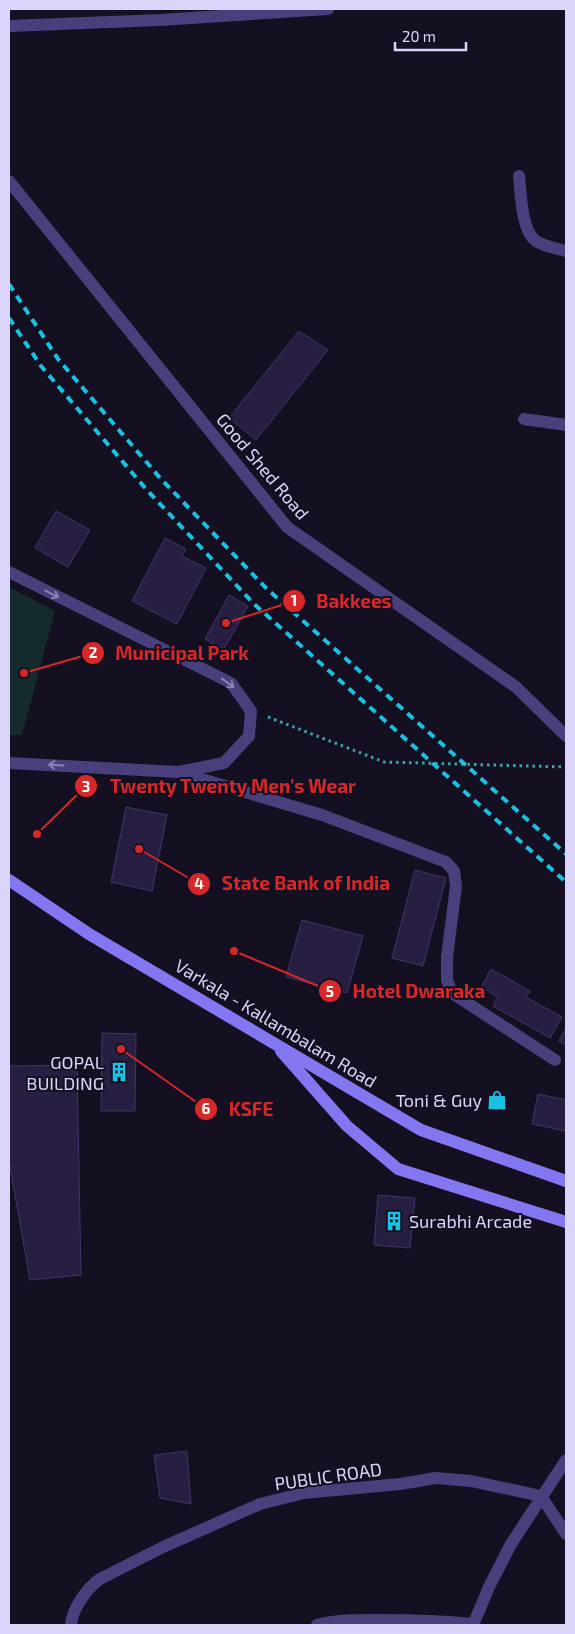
<svg xmlns="http://www.w3.org/2000/svg" width="575" height="1634" font-family="'Exo 2',sans-serif">
<style>
.green{fill:#142a2b}
.building{fill:#281e41;stroke:#42336a}
.lines{fill:none;stroke-linecap:round;stroke-linejoin:round}
.path{stroke:#3ca7a8;stroke-width:3;stroke-dasharray:2.5 4;stroke-linecap:butt}
.service{stroke:#47407c;stroke-width:12}
.minor{stroke:#47407c;stroke-width:12}
.tertiary{stroke:#47407c;stroke-width:12}
.secondary{stroke:#8277f0;stroke-width:12}
.rail{stroke:#19c1e3;stroke-width:4;stroke-dasharray:8 6;stroke-linecap:butt}
.oneway{stroke:#8a83b5}
.labels{text-anchor:middle;dominant-baseline:central;stroke-width:4;stroke-linejoin:round;paint-order:stroke}
.street-label{font-size:18px;fill:#dcd5fa;stroke:#141022}
.poi-label{font-size:18px;fill:#dcd5fa;stroke:#141022;text-anchor:end}
.leader{fill:none;stroke:#d62828;stroke-width:2}
.callout-dot{fill:#d62828;stroke:#141022;stroke-width:2}
.mark-label{font-size:15px;text-anchor:middle;font-weight:bold;fill:#fff}
.callout-label{font-size:19px;text-anchor:middle;font-weight:bold;fill:#d62828;stroke:#141022;stroke-width:4;stroke-linejoin:round;paint-order:stroke}
</style>
<rect width="100%" height="100%" fill="#141022"/>
<polygon class="green" points="9,587 55,611 22,735 9,735"/>
<g class="building">
<polygon points="299,331 328,350 256,440 229,418"/>
<polygon points="56,511 90,530 68,567 35,548"/>
<polygon points="165,538 186,549 182,556 206,568 177,624 132,601"/>
<polygon points="229,595 248,606 224,649 205,639"/>
<polygon points="126,807 167,815 152,891 111,882"/>
<polygon points="415,870 446,878 423,966 392,958"/>
<polygon points="302,920 363,936 347,993 286,977"/>
<polygon points="491,969 530,991 526,997 562,1017 550,1038 493,1006 498,997 481,987"/>
<polygon points="566,1028 566,1045 559,1041"/>
<polygon points="102,1033 136,1034 135,1111 101,1111"/>
<polygon points="77,1065 81,1275 30,1280 9,1161 9,1066"/>
<polygon points="538,1094 566,1100 566,1131 532,1124"/>
<polygon points="378,1195 415,1198 410,1248 374,1245"/>
<polygon points="187,1451 191,1504 160,1498 154,1455"/>
</g>
<g class="lines">
<polyline class="path" points="268,717 384,762 566,767"/>
<polyline class="service" points="178,772 322,815 446,862 454,871 456,886 447,957 447,980 452,993 555,1060"/>
<g class="minor">
<polyline points="9,26 160,20 328,9"/>
<path d="M519,176c2,17 2,54 17,65 9,6 20,7 30,10"/>
<polyline points="524,419 566,425"/>
<path d="M71,1625c1,-16 16,-37 29,-46l63,-32 97,-43 44,-11 96,-9 36,-6 35,3 70,15 25,38"/>
<path d="M317,1625c22,-6 44,-5 66,-5 30,0 60,1 90,4"/>
<polyline points="473,1625 489,1587 511,1544 566,1460"/>
</g>
<g class="tertiary">
<polyline points="9,181 287,527 516,687 566,736"/>
<polyline points="9,572 231,683 251,711 249,736 224,763 178,772 9,763"/>
</g>
<g class="secondary">
<polyline points="9,880 89,934 421,1130 566,1181"/>
<polyline points="281,1051 347,1126 398,1169 566,1222"/>
</g>
<g class="rail">
<polyline points="9,284 58,359 161,479 266,588 566,854"/>
<polyline points="9,318 41,366 146,489 254,604 566,882"/>
</g>
</g>
<defs><path id="oneway-shaft" d="M-6 0H5M1.5-3L5.5 0L1.5 3" fill="none" stroke-width="1.6" stroke-linecap="round" stroke-linejoin="round" transform="scale(1.25)"/></defs>
<g class="oneway">
<use href="#oneway-shaft" transform="translate(52 594) rotate(27)"/>
<use href="#oneway-shaft" transform="translate(228 683) rotate(36)"/>
<use href="#oneway-shaft" transform="translate(56 765) rotate(-177)"/>
</g>
<defs>
<symbol id="building-bare" viewBox="-9 -9 18 18"><path d="M-4-6H4V6H1V3H-1V6H-4ZM-2.5-4.3h1.7v1.8h-1.7ZM.8-4.3h1.7v1.8H.8ZM-2.5-1h1.7V.8h-1.7ZM.8-1h1.7V.8H.8Z" fill="#19c1e3" stroke="#141022" stroke-width="2.5" paint-order="stroke"/></symbol>
<symbol id="shop-bare" viewBox="-9 -9 18 18"><path d="M-5-2.5h2.3a2.7 3.5 0 0 1 5.4 0H5L5.5 6h-11ZM-1.5-2.5h3a1.5 2.3 0 0 0-3 0Z" fill="#19c1e3" stroke="#141022" stroke-width="2.5" paint-order="stroke"/></symbol>
</defs>
<g fill-rule="evenodd">
<use href="#building-bare" x="105" y="1058" width="28" height="28"/>
<use href="#shop-bare" x="483" y="1086" width="28" height="28"/>
<use href="#building-bare" x="380" y="1207" width="28" height="28"/>
</g>
<g class="labels">
<g class="street-label">
<text transform="translate(263 466) rotate(50)">Good Shed Road</text>
<text transform="translate(276 1023) rotate(31)">Varkala - Kallambalam Road</text>
<text transform="translate(328 1476) rotate(-8)">PUBLIC ROAD</text>
</g>
<g class="poi-label">
<text x="104" y="1062">GOPAL<tspan x="104" dy="21">BUILDING</tspan></text>
<text x="482" y="1100">Toni &amp; Guy</text>
<text x="409" y="1221" text-anchor="start">Surabhi Arcade</text>
</g>
</g>
<path class="leader" d="M226 623L294 601M24 673L93 653M37 834L86 786M139 849L199 884M234 951L330 991M121 1049L206 1109"/>
<g class="callout-dot">
<circle cx="226" cy="623" r="5"/>
<circle cx="24" cy="673" r="5"/>
<circle cx="37" cy="834" r="5"/>
<circle cx="139" cy="849" r="5"/>
<circle cx="234" cy="951" r="5"/>
<circle cx="121" cy="1049" r="5"/>
<circle cx="294" cy="601" r="12"/>
<circle cx="93" cy="653" r="12"/>
<circle cx="86" cy="786" r="12"/>
<circle cx="199" cy="884" r="12"/>
<circle cx="330" cy="991" r="12"/>
<circle cx="206" cy="1109" r="12"/>
</g>
<g class="mark-label">
<text x="294" y="606">1</text>
<text x="93" y="658">2</text>
<text x="86" y="792">3</text>
<text x="199" y="889">4</text>
<text x="330" y="997">5</text>
<text x="206" y="1114">6</text>
</g>
<g class="callout-label">
<text x="354" y="608">Bakkees</text>
<text x="182" y="660">Municipal Park</text>
<text x="233" y="793">Twenty Twenty Men's Wear</text>
<text x="306" y="890">State Bank of India</text>
<text x="419" y="998">Hotel Dwaraka</text>
<text x="251" y="1116">KSFE</text>
</g>
<rect width="575" height="1634" fill="none" stroke="#dcd5fa" stroke-width="20"/>
<path d="M395 42v8h71v-8" fill="none" stroke="#dcd5fa" stroke-width="2.5"/>
<text x="402" y="42" font-size="15" fill="#dcd5fa" stroke="#141022" stroke-width="4" paint-order="stroke">20 m</text>
</svg>
